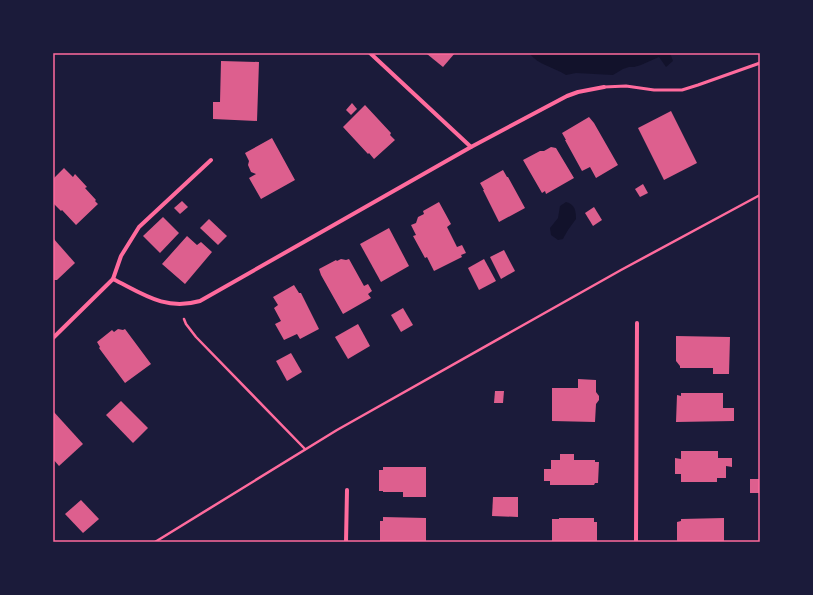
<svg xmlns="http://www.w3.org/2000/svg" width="813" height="595" font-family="Manrope,sans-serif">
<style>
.water{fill:#12122b}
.building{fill:#dd5f8e}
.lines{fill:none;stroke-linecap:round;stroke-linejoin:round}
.path{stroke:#ff6b9d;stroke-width:2.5}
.service{stroke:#ff6b9d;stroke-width:3}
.minor{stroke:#ff6b9d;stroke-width:4}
.neatline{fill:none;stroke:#ff6b9d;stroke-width:1.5}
</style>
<rect width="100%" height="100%" fill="#1b1b3a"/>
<g class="water">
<path d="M529,53h141l3,8 -7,6 -7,-10 -18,8 -7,2h-5l-6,2 -10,6 -37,-2 -10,2c-12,-8 -28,-10 -37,-22z"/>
<path d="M566,202c9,2 10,9 10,17l-8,11 -4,7 -1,2 -5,1 -7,-5 -1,-7 8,-10 2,-12z"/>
</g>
<g class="building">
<polygon points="428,53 455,53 443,67 427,54"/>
<polygon points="221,61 259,62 257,121 213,119 213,102 220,102"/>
<polygon points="352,103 357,109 351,115 346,110"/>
<polygon points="365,105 391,133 390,135 395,140 374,159 369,153 368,154 343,127"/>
<polygon points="671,111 697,163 664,180 638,128"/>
<polygon points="589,117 594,123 618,165 596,178 590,167 582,171 565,140 566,140 562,133"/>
<polygon points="272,138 295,180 261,199 249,178 256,174 251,172 248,165 249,161 245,153"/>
<polygon points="551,147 556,148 574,178 546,194 545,191 542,193 523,160 540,151 544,151"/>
<polygon points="64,168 73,177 75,174 87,187 85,188 96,200 95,201 98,204 76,225 62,210 61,211 53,203 53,179"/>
<polygon points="503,170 507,177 508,177 525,208 499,222 483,190 484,190 480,183"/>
<polygon points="643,184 648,193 640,197 635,189"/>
<polygon points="182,201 188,207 180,214 174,208"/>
<polygon points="439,202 451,224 447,227 457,247 462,245 466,253 461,255 462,257 434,271 427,257 425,258 413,236 416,235 411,225 416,223 418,217 424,214 423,211"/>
<polygon points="594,207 602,220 593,226 585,213"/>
<polygon points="163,217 179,233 160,253 143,236"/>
<polygon points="209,219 227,236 218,245 200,228"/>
<polygon points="389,228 409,266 381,282 360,244"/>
<polygon points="187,236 197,245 201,242 212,252 185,284 162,264"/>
<polygon points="53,238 75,263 57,280 53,280"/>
<polygon points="504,250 515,271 501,279 490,257"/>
<polygon points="341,259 346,260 349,259 364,286 368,284 372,291 368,294 371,298 343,314 321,275 319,269 336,260 337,261"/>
<polygon points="484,259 496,281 479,290 468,268"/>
<polygon points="294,285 299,293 301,293 319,329 300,339 297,334 284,340 275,324 281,321 274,308 278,305 273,297"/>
<polygon points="403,308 413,325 401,332 391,315"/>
<polygon points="358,324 370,346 348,359 335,337"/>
<polygon points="118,329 123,330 125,329 151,364 125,383 99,348 100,347 97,342 112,330 114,332"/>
<polygon points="676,336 730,337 729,374 713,374 713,368 680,368 680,366 676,361"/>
<polygon points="291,353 302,372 287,381 276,361"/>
<polygon points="578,379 596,380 596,392 599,396 599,400 596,404 595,422 552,421 552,388 578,388"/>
<polygon points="495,391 504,391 503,403 494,403"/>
<polygon points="681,393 723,393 723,408 734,408 734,421 676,422 677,395 681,396"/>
<polygon points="121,401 148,428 133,443 106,415"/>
<polygon points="53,411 83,444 59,466 53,459"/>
<polygon points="681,451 718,451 718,458 732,458 732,467 726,466 726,478 717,478 717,482 681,482 681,474 675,474 675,458 681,459"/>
<polygon points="560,454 574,454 574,460 595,460 595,462 599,462 598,483 595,483 594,485 550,485 550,481 544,481 544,469 551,469 551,460 560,460"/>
<polygon points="383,467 426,467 426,497 403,497 403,492 383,492 383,491 379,491 379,470 383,470"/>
<rect x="750" y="479" width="10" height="14"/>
<polygon points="493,497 518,497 518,517 492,516"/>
<polygon points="81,500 99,519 83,533 65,514"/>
<polygon points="383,517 426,518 426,542 380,541 380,521 383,521"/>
<polygon points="559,518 594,518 594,522 597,522 597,542 552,542 552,519 559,519"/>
<polygon points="724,518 724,542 677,542 677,522 681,521 681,519"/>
</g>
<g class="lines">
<g class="path">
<polyline points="184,319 186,324 196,337 305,449"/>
<polyline points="155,542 337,430 621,270 760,195"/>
</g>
<polyline class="service" points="604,87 626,86 654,90 682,90 698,85 760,63"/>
<g class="minor">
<polyline points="370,53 471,147"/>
<path d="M113,279c30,15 52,32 87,22l271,-154 96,-51 11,-4 26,-5"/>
<polyline points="53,338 113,279 121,256 139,227 211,160"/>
<polyline points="346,542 347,490"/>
<polyline points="636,542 637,323"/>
</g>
</g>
<rect width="813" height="595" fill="none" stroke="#1b1b3a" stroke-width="108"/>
<rect x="54" y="54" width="705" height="487" class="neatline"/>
</svg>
